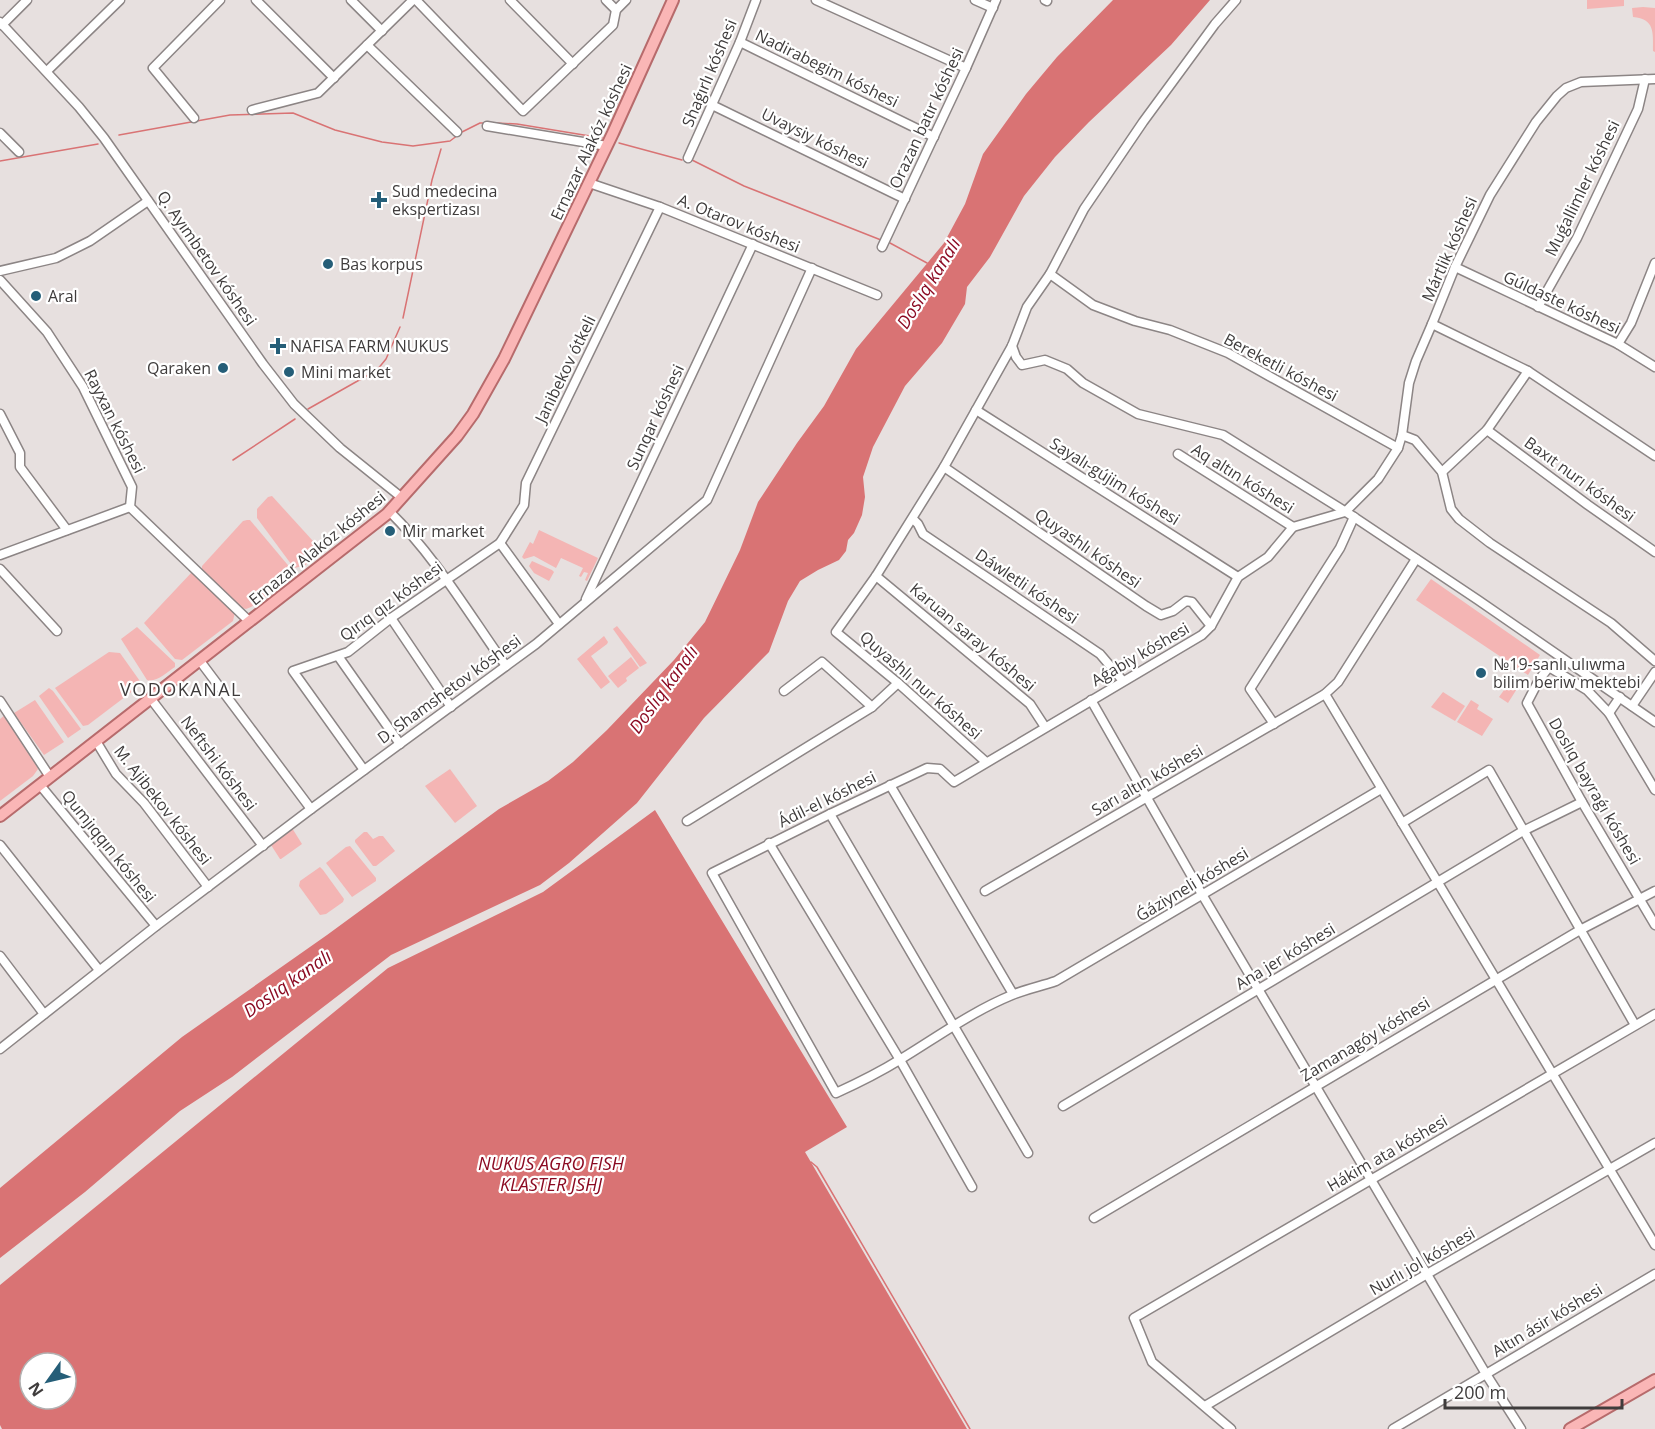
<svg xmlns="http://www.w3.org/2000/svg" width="1655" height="1429" font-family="'Open Sans',sans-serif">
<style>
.green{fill:#f4b5b4}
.water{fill:#d97374;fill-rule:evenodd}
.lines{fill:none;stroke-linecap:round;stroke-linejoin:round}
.stream{stroke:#d97374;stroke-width:1.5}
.minor-casing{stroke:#8c8585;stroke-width:11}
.major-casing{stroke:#b76b6c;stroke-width:14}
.minor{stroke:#fff;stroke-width:8}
.major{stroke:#fab6b6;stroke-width:10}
.poi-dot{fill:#255e78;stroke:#fff;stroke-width:2}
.labels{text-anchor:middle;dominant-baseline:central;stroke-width:4.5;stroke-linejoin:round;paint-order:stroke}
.street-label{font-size:16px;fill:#3f3c3c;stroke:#fff}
.poi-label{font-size:16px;fill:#3f3c3c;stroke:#fff;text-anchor:start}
.water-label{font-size:18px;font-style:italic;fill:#8b0a22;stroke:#fff}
.neighbourhood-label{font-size:18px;letter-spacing:1.5px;fill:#3f3c3c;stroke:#fff}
</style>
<rect width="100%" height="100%" fill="#e7e0df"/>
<g class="green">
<polygon points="1587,0 1624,0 1624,6 1587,9"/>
<path d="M1643,7l12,1v44l-2,-1c0,-19 2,-32 -20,-34l-1,-9z"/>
<polygon points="272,496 323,552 304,566 294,568 257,518 257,509 268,497"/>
<polygon points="247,520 250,520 292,570 291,577 251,607 246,609 242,608 202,569 202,566 243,521"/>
<polygon points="539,530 598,558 587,581 585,580 588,573 584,572 581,577 579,576 583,568 561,558 556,568 534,556 524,559 522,557 530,542 533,544"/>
<polygon points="532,561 552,570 554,572 549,581 534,573 529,566"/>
<polygon points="192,572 235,612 233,621 182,660 175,659 144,623"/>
<polygon points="1431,579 1540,655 1528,675 1416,600"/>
<polygon points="617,626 647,663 640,667 613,629"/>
<path d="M137,627l38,36v4c-8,5 -19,16 -28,13l-26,-41z"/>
<polygon points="604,636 608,642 607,644 591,656 610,682 601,689 577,659"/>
<polygon points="109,652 120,653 142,684 88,725 83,726 55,688"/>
<polygon points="631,657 639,668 626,678 627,681 618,688 608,676"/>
<polygon points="1512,679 1520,684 1508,703 1499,697"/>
<polygon points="49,688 53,691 81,729 68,738 39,696"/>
<polygon points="1443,692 1465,706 1455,721 1431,707"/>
<polygon points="35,700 64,742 44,755 14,713"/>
<polygon points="1471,700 1479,705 1477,709 1493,719 1482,736 1457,722"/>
<polygon points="5,715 33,757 38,769 33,776 0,801 0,719"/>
<polygon points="450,769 477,806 455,823 425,786"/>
<polygon points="292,828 302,844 281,859 280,859 271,845 271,843"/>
<polygon points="364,832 367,832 373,839 379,836 383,836 395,851 376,866 373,866 355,842 355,840"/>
<polygon points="350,846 376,878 376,881 352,897 326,863 346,847"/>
<polygon points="320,867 323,870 344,899 343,902 326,914 320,915 299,886 300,881"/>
</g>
<g class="water">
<polygon points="1113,0 1210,0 1171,45 1089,122 1055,157 1024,196 990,257 967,287 965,304 942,343 905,386 873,447 863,477 865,497 862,515 854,533 848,540 846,551 839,560 818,570 800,581 788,601 769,652 704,718 637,803 569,863 540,885 391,955 232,1077 180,1111 85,1192 0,1258 0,1188 182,1037 327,935 499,809 548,781 573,762 607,730 674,660 705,622 740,550 758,502 797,443 824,406 856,349 944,243 965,204 983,154 1026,94 1057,57"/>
<path d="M655,810l192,317 -42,25 162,277h-965l-2,-4v-140l388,-317 155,-76zM30,1363h36v36h-36z"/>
</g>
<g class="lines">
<g class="stream">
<polyline points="496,123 517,124 602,138"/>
<polyline points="119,135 230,115 293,113 335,130 382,142 413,146 450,141 462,132 480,123 485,123"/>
<polyline points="619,143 682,160"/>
<polyline points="692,160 744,186 881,240"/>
<polyline points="0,161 98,144"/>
<polyline points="890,243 927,263"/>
<polyline points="403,318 432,180 441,149"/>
<polyline points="308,409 377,370 386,359 400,327"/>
<polyline points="233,460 295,419"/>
<polyline points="811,1162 817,1167 970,1429"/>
</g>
<defs>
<g id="minor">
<polyline points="256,0 334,78"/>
<polyline points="351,0 382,31"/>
<polyline points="416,0 523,111 613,25 616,10 626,0"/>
<polyline points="510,0 573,64"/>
<polyline points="606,0 616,10"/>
<polyline points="816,0 966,68"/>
<polyline points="975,0 993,8"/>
<polyline points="1045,0 1047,1"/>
<polyline points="0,22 79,107 104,138 263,364 294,404 340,448 401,497"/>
<polyline points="2,25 27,0"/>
<polyline points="740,42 934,137"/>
<polyline points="367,45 457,132"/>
<polyline points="47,71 120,0"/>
<polyline points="712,105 905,199"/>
<polyline points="252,110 318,93 413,0"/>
<polyline points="194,118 153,68 220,0"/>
<polyline points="487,126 607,146"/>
<polyline points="0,133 19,152"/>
<polyline points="688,158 740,42 756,0"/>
<polyline points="589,183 660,207 877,295"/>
<polyline points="882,247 966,68 996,0"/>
<polyline points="1455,267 1618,344 1655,367"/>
<polyline points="0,271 56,258 90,241 148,201"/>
<polyline points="1050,274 1093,305 1135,321 1170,330 1228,353 1398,448"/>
<polyline points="0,280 47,332 83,387 132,487 130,507 250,622"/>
<polyline points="1538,307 1577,238 1638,109 1645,79"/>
<polyline points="1432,324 1528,371 1655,456"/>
<polyline points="1618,344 1631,323 1655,263"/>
<polyline points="1012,346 1016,357 1022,365 1045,360 1067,369 1083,383 1138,414 1223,435 1354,517 1478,600 1655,722"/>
<polyline points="976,410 1238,577"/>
<polyline points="0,414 20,453 20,467 67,530"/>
<polyline points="1487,430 1588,505 1655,552"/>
<polyline points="1402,435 1415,440 1442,472 1451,509 1459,519 1490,543 1611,623 1655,661"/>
<polyline points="1178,454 1293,527"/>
<polyline points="944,467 1146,606 1161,615 1173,611 1186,601 1192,602 1211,626"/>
<polyline points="1442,472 1487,430 1528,371"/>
<path d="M389,511c46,45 80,103 117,155"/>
<polyline points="913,519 918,524 923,534 1100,654 1123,681"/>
<polyline points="500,543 559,624"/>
<polyline points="0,555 130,507"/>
<polyline points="0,569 57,631"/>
<polyline points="876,576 1030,704 1045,727"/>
<polyline points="586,599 753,244"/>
<polyline points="391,618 451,707"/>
<polyline points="338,656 400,744"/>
<polyline points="200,661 311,809"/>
<polyline points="784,691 822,662 872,707"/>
<polyline points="1325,694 1655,1245"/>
<polyline points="151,699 263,846"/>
<polyline points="1091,700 1203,896 1486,1374 1521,1429"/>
<polyline points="0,701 50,777"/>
<polyline points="1632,706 1655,672"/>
<polyline points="1609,713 1620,697"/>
<polyline points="1274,724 1250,689 1340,548 1354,517"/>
<polyline points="96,741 116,774 144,803 208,887"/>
<polyline points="986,762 898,683 836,632 876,576 944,467 1012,346 1027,307 1050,274 1084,209 1143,122 1215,24 1236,0"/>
<polyline points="364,770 293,671 348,652 391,618 500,543 524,505 526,483 660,207"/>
<polyline points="40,785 156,926"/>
<polyline points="890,785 1013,994"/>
<path d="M1381,789l-325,192c-14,5 -30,8 -44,14 -39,16 -75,42 -111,64 -21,13 -43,24 -65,34l-124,-220 118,-59 97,-46 13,1 14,13 248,-147 9,-9 27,-49 30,-20 25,-30 52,-15 33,-33 20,-31 4,-13 7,-52 7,-22 16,-37 23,-57 35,-72 46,-73 21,-26 9,-8 15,-6 74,-3"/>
<polyline points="1655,790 1609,713 1587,690 1549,667 1539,680 1527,703 1582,802 1655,925"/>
<polyline points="830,814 1028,1153"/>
<polyline points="687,821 872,707 898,683"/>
<polyline points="1402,823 1489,770 1635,1025"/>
<polyline points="769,843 900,1060 972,1187"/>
<polyline points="0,845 99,970"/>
<polyline points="985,891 1325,694 1338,682 1416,559"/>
<polyline points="0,956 44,1014"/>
<polyline points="0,1049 156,926 311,809 536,644 707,500 812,268"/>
<polyline points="1063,1106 1523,831 1582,802"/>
<polyline points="1094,1218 1580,930 1655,891"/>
<polyline points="1205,1406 1427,1274 1655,1143"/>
<polyline points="1231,1429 1152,1362 1134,1318 1655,1014"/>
<polyline points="1393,1429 1655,1274"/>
</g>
<g id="major">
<polyline points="0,816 387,514 457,436 473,414 504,359 613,133 673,0"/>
<polyline points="1570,1429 1655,1380"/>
</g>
</defs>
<use href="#minor" class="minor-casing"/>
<use href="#major" class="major-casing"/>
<use href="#minor" class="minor"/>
<use href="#major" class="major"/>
</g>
<g class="poi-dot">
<path d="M376 191h6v6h6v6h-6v6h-6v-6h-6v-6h6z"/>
<circle cx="328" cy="264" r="6"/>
<circle cx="36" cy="296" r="6"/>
<path d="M275 337h6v6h6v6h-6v6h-6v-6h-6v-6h6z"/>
<circle cx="223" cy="368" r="6"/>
<circle cx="289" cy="372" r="6"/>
<circle cx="390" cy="531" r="6"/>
<circle cx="1481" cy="673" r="6"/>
</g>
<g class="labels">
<g class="street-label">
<text transform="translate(827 68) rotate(26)">Nadirabegim kóshesi</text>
<text transform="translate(709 73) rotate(-67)">Shaǵırlı kóshesi</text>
<text transform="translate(926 118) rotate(-65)">Orazan batır kóshesi</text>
<text transform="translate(815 138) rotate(26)">Uvaysiy kóshesi</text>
<text transform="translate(591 142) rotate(-65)">Ernazar Alakóz kóshesi</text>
<text transform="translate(1582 188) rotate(-64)">Muǵallimler kóshesi</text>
<text transform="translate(739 223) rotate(22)">A. Otarov kóshesi</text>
<text transform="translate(1449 249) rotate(-66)">Mártlik kóshesi</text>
<text transform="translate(207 258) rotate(55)">Q. Ayımbetov kóshesi</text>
<text transform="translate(1562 302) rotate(25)">Gúldaste kóshesi</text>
<text transform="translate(1281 367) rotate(28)">Bereketli kóshesi</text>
<text transform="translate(565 369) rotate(-64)">Janibekov ótkeli</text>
<text transform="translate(655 417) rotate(-65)">Sunqar kóshesi</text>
<text transform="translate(115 421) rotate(63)">Rayxan kóshesi</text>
<text transform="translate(1243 478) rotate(32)">Aq altın kóshesi</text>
<text transform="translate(1580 479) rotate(36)">Baxıt nurı kóshesi</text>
<text transform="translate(1115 481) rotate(32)">Sayalı-gújim kóshesi</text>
<text transform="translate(317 548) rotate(-39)">Ernazar Alakóz kóshesi</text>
<text transform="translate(1088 548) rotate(35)">Quyashlı kóshesi</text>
<text transform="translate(1027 586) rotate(34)">Dáwletli kóshesi</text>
<text transform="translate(391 601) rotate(-36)">Qırıq qız kóshesi</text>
<text transform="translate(973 637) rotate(40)">Karuan saray kóshesi</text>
<text transform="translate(1140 654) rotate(-30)">Aǵabiy kóshesi</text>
<text transform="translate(921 685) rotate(41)">Quyashlı nur kóshesi</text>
<text transform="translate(449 689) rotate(-36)">D. Shamshetov kóshesi</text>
<text transform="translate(219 763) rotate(53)">Neftshi kóshesi</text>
<text transform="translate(1147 780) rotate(-30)">Sarı altın kóshesi</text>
<text transform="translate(1595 791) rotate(60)">Doslıq bayraǵı kóshesi</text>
<text transform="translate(827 799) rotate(-26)">Ádil-el kóshesi</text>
<text transform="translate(163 805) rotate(52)">M. Ajibekov kóshesi</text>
<text transform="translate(109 846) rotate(51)">Qumjıqqın kóshesi</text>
<text transform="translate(1192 884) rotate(-31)">Ǵáziyneli kóshesi</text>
<text transform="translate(1285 956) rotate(-31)">Ana jer kóshesi</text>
<text transform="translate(1365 1039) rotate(-31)">Zamanagóy kóshesi</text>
<text transform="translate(1387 1153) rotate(-30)">Hákim ata kóshesi</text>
<text transform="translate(1422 1261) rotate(-30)">Nurlı jol kóshesi</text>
<text transform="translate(1547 1320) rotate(-31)">Altın ásir kóshesi</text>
</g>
<g class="poi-label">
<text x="392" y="191">Sud medecina<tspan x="392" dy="18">ekspertizası</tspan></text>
<text x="340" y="264">Bas korpus</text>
<text x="48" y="296">Aral</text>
<text x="290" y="346">NAFISA FARM NUKUS</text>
<text x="211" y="368" text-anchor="end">Qaraken</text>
<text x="301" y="372">Mini market</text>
<text x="402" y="531">Mir market</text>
<text x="1493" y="664">№19-sanlı ulıwma<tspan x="1493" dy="18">bilim beriw mektebi</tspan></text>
</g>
<g class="water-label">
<text transform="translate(928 283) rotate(-58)">Doslıq kanalı</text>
<text transform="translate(663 689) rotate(-54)">Doslıq kanalı</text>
<text transform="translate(287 983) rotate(-35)">Doslıq kanalı</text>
<text x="551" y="1163">NUKUS AGRO FISH<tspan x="551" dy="21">KLASTER JSHJ</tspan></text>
</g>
<g class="neighbourhood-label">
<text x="181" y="689">VODOKANAL</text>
</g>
</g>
<g transform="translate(48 1381) rotate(236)"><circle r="28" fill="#ffffff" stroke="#b2b1b1" stroke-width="1.5"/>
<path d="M0-4.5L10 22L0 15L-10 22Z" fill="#255e78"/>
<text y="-9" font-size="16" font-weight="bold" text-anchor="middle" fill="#3f3c3c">N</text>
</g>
<path d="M1445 1399v9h177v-9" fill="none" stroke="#3f3c3c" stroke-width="3"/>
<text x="1454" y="1399" font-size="18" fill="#3f3c3c" stroke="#ffffff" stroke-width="4.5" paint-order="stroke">200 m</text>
</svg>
